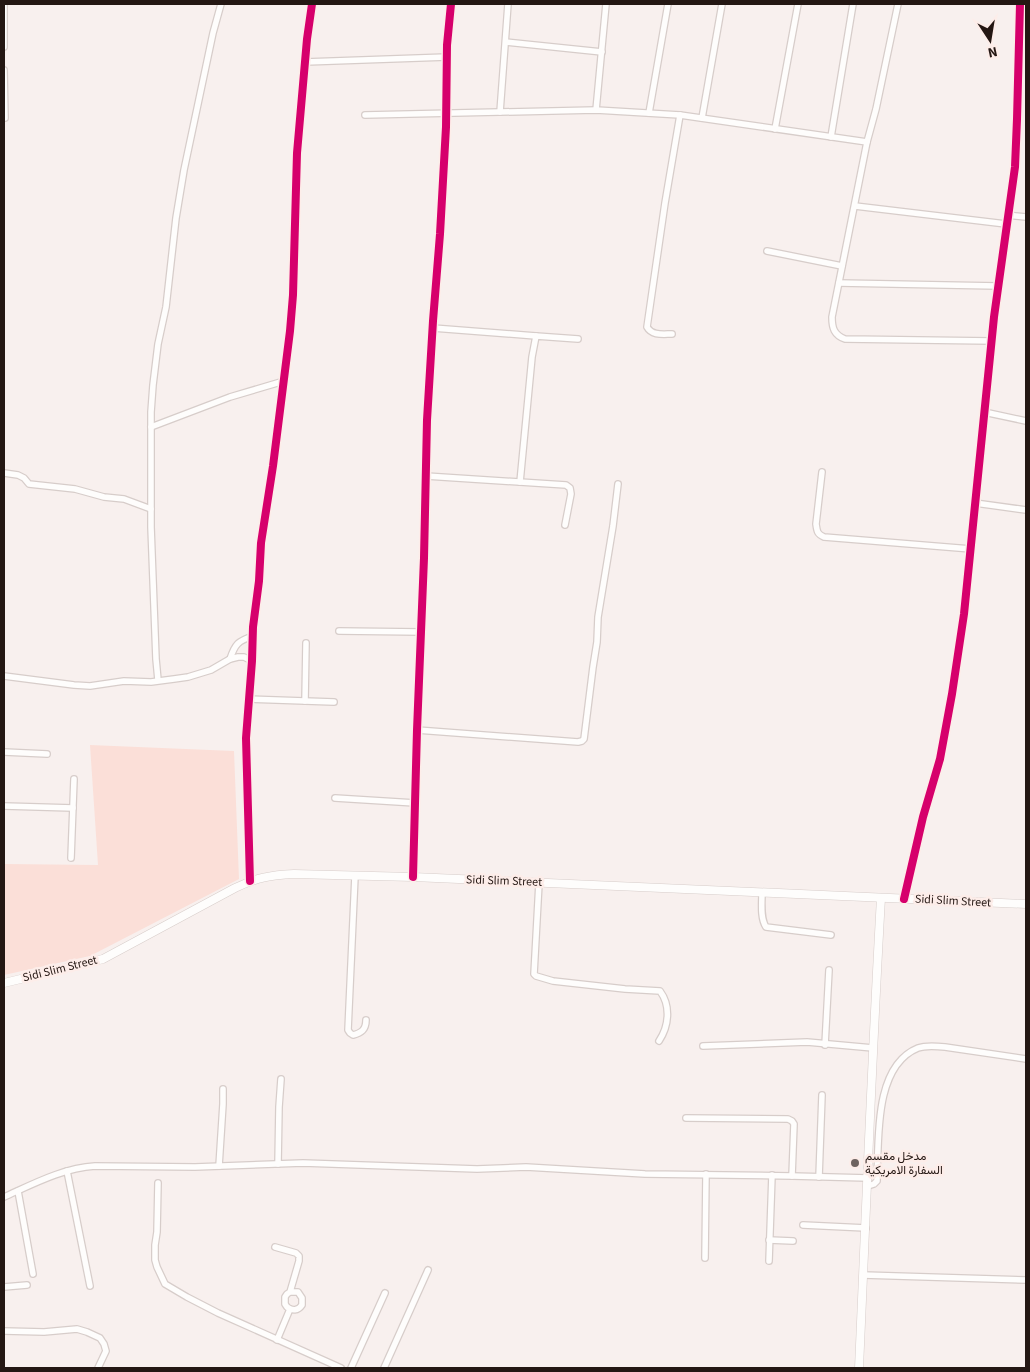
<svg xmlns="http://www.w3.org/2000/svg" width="1030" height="1372" font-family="'Source Sans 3',Vazirmatn,sans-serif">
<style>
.green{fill:#fbdfd8}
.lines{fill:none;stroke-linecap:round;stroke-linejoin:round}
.street-casing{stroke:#d7cdca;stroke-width:8}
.secondary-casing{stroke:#d7cdca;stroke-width:9}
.street{stroke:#fefdfc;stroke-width:5.5}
.secondary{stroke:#fefdfc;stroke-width:8}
.cycleway-casing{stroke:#fdede9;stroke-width:11}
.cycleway{stroke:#d6006c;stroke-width:8}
.poi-dot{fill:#6e6360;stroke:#fdede9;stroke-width:2}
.labels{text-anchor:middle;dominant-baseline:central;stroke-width:5;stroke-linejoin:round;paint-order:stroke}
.street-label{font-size:12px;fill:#241713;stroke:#fdede9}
.poi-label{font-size:12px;fill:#241713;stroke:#fdede9;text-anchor:start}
</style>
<rect width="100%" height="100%" fill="#f8f0ee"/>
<polygon class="green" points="90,745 234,751 239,879 90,956 4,975 4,864 98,865"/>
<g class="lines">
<defs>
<g id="street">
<polyline points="506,42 602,52"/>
<polyline points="4,47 4,4"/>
<polyline points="305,62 447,57"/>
<polyline points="4,70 5,118"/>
<polyline points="596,110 606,4"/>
<polyline points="500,112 508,4"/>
<polyline points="649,113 668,4"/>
<polyline points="365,115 596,110 680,115 867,142 876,109 898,4"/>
<polyline points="702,118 722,4"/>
<polyline points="775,129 798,4"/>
<polyline points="831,137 853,4"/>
<path d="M867,142l-35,175c0,11 2,18 13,22l147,2"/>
<polyline points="855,206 1006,224"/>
<polyline points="1007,215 1026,217"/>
<polyline points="767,251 842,266"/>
<polyline points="839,283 998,286"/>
<polyline points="433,328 536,336"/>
<path d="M672,334c-9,0 -20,2 -25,-7l18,-124 15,-88"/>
<polyline points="984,412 1026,421"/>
<polyline points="151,427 230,397 284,381"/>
<path d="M822,472l-6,52c1,7 1,10 8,13l147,12"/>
<polyline points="4,473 18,475 24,478 29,484 75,489 104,497 124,499 151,509"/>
<polyline points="426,476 566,485 570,488 571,494 565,525"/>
<polyline points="520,482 532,357 536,336 578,339"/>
<polyline points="975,503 1026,510"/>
<polyline points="339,631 421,632"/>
<path d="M230,659c5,-15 8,-18 23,-23"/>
<polyline points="4,676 74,685 90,686 124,681 151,682 174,679 188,677 211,670 230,659 238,657 244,657 252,661"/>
<polyline points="158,680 156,659 151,527 151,412 153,385 158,344 166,307 176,218 184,170 213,33 221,4"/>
<polyline points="249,699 334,702"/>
<polyline points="305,701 306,643"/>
<polyline points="417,730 578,742 582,741 584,739 593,667 597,642 598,617 613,526 618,484"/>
<polyline points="4,752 47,754"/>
<polyline points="335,798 415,803"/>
<polyline points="4,806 73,808"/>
<polyline points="71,858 74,779"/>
<path d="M355,876l-7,154 2,3 3,2c8,-2 13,-5 13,-15"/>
<polyline points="413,877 417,730 424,558 427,420 433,321 440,234 446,127 447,45 451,4"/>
<polyline points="250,881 246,738 252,661 253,627 259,581 261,543 273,466 290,331 293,295 297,153 307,39 312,4"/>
<path d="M539,883l-5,91 2,2 17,5 72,8 35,2c11,15 9,35 -1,50"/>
<path d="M762,892c0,11 -2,26 4,35l65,8"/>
<polyline points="904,899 923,817 940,759 952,694 964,614 994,317 1015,167 1017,119 1020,4"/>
<polyline points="825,1045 829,970"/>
<polyline points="703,1046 807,1042 873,1048"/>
<polyline points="686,1118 788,1119 792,1121 794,1124 792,1176"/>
<polyline points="278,1164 279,1107 281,1079"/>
<polyline points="219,1166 223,1104 223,1089"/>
<polyline points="67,1171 90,1286"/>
<polyline points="819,1177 822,1095"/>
<polyline points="158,1183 157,1232 155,1245 155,1260 157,1267 165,1284 187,1297 218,1313 341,1368"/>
<path d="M868,1186l6,-2 3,-3c2,-39 -4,-115 41,-133 8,-3 18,-2 27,-1l81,12"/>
<polyline points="18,1191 33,1274"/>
<path d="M4,1197c29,-13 59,-29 91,-31l100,1 108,-4 174,6 49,-2 119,7 147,2 76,2"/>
<polyline points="803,1225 866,1228"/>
<polyline points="769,1240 793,1241"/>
<path d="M275,1247l21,6 3,3v5l-9,31 -3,2 -2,3v7l2,3c5,4 11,4 15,-2v-7l-4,-6h-8"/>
<polyline points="705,1258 706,1174"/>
<polyline points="769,1261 772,1175"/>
<polyline points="863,1275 1026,1280"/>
<polyline points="4,1287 27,1285"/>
<polyline points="4,1331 44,1332 77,1329 87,1332 100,1338 104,1344 106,1351 98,1368"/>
<polyline points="277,1340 290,1309"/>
<polyline points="351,1368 385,1293"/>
<polyline points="384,1368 428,1270"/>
</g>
<g id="secondary">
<path d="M4,983l87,-21 12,-3 132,-71c21,-10 35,-13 59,-14l119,3 613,27"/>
<path d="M859,1368c7,-157 13,-314 22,-470"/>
</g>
</defs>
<use href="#street" class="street-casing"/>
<use href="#secondary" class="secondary-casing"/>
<use href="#street" class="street"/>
<use href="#secondary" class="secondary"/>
<defs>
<g id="cycleway">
<polyline points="413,877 417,730 424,558 427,420 433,321 440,234 446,127 447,45 451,4"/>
<polyline points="250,881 246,738 252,661 253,627 259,581 261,543 273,466 290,331 293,295 297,153 307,39 312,4"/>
<polyline points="904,899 923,817 940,759 952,694 964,614 994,317 1015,167 1017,119 1020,4"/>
</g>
</defs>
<use href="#cycleway" class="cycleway-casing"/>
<use href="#cycleway" class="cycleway"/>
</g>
<circle class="poi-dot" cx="855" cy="1163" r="5"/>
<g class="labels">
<g class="street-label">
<text transform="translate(504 881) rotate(2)">Sidi Slim Street</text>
<text transform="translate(953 901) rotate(3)">Sidi Slim Street</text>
<text transform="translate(60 969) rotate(-14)">Sidi Slim Street</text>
</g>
<g class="poi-label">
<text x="865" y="1156">مدخل مقسم<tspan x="865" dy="14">السفارة الامريكية</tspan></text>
</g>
</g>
<rect width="1030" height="1372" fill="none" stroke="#241713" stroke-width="10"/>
<g transform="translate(990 40) rotate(168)" stroke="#fdede9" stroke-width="4" paint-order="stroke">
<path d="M0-4L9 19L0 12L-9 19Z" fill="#241713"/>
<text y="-8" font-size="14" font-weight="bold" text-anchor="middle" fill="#241713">N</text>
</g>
</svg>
